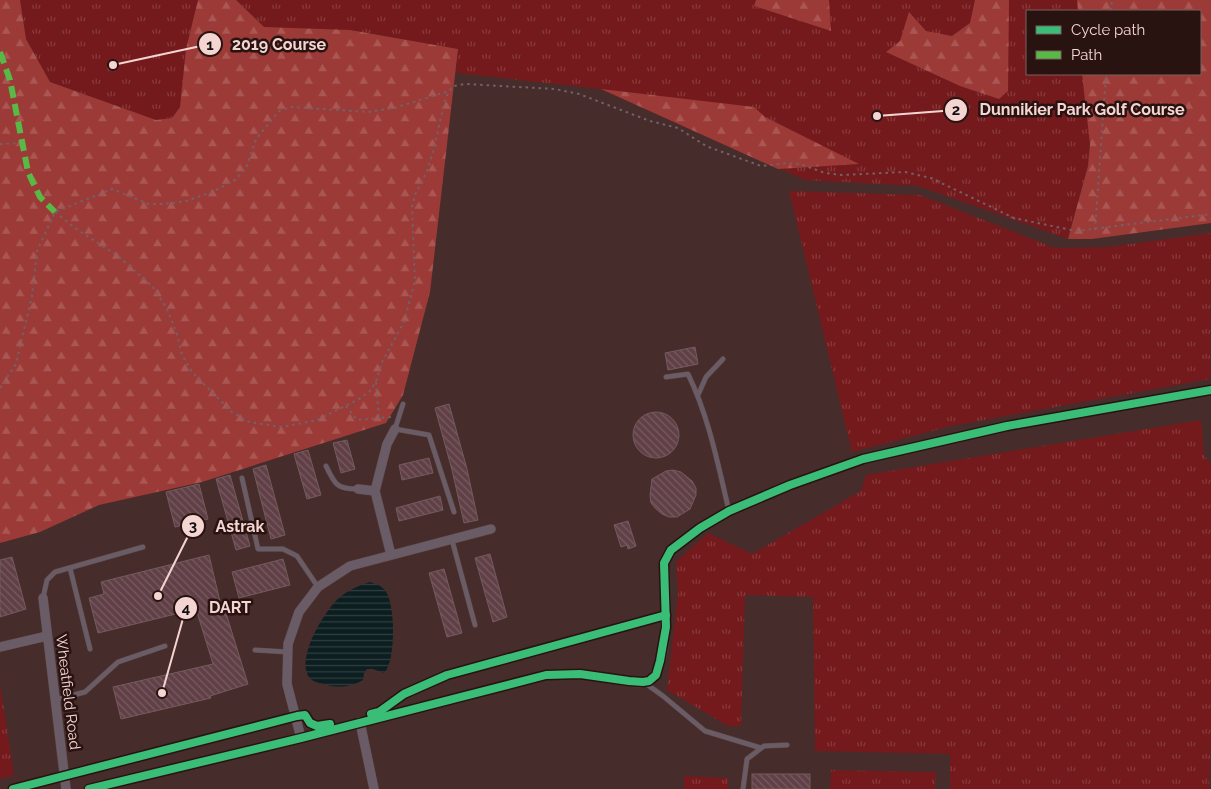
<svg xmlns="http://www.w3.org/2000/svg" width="1211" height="789" font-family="Raleway,sans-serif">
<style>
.grass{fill:url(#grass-tufts)}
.forest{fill:url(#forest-firs)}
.water{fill:url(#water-rules)}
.building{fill:url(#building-back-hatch);stroke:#725c5d}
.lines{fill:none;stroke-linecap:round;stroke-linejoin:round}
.lane-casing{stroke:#5f4947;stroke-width:5.5}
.street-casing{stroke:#5f4947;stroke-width:10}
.path{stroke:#716268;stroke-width:2;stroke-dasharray:2.5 4;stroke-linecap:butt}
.lane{stroke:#6a5c66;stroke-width:4.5}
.street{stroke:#6a5c66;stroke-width:9}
.quiet{stroke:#58b947;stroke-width:6;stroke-dasharray:12 6;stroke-linecap:butt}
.cycleway-casing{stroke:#281311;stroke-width:11}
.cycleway{stroke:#3abd76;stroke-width:8}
.labels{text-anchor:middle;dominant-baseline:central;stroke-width:5;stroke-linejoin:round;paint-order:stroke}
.street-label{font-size:15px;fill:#f5d5d2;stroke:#281311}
.leader{fill:none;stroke:#f5d5d2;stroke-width:2}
.callout-dot{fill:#f5d5d2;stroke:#281311;stroke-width:2}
.mark-label{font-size:15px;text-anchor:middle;font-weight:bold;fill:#111}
.callout-label{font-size:16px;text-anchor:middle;font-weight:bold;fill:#f5d5d2;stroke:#281311;stroke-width:5;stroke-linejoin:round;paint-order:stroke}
</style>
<defs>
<pattern id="grass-tufts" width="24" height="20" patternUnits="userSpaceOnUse" patternTransform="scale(1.25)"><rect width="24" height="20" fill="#741a1c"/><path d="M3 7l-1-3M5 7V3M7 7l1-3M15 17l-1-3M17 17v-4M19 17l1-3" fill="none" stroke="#883a3c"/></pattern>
<pattern id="forest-firs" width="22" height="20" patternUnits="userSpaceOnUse" patternTransform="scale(1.25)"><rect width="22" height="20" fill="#9c3a37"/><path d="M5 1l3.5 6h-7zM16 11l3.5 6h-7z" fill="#aa5653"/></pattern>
<pattern id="water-rules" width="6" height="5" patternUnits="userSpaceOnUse" patternTransform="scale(1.25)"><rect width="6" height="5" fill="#0c1e20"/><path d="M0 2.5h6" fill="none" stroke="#303e40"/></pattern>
<pattern id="building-back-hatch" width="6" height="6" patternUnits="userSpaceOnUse" patternTransform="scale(1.25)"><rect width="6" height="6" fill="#604046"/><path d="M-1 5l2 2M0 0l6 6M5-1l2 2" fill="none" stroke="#775b60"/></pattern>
</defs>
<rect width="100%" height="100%" fill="#462c2a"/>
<g class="grass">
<polygon points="20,0 198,0 186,49 180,107 172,118 156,120 50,82 26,39"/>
<polygon points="236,0 1103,0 1102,11 1027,11 1027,74 1096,74 1088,166 1068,239 918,186 805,180 600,89 456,73 458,49 350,30 264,27"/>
<polygon points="789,191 920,195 1055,248 1108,247 1211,233 1210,379 951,426 852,452"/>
<polygon points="1201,420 1204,455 1211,464 1211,737 1209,789 950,789 950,754 815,751 813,597 745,595 741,726 728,726 667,690 678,593 676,562 708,533 752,554 861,491 866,475"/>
<polygon points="0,684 14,775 0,779"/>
<polygon points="831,770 936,772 935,789 830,789"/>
<polygon points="684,776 728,778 728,789 684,789"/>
</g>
<g class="forest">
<polygon points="0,0 20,0 26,39 50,82 156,120 172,118 180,107 186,49 198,0 236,0 264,27 350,30 458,49 430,292 403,395 386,423 202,482 99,505 40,532 0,543"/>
<polygon points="756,0 829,0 831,31 754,6"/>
<polygon points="975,0 1009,0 1008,91 999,99 960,86 886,52 900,41 909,12 926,31 952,36 970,23"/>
<polygon points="1077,0 1211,0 1211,223 1092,239 1068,239 1088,166 1090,144 1082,74 1200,74 1200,11 1078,11"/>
<polygon points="601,89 754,107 765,117 859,164 778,169"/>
</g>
<path class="water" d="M370,582c5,2 10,3 14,7 12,12 12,73 0,84l-11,-4h-6l-3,4 -1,7c-12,7 -23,8 -36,5 -5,-2 -11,-2 -15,-5 -20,-17 13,-70 27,-82 9,-8 19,-12 31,-16z"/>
<g class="building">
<polygon points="695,347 698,364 668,370 665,353"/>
<polygon points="449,404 467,469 478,520 464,523 452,470 435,408"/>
<circle cx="656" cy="435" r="23"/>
<polygon points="347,440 355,469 341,473 333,443"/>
<polygon points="308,450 321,495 307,499 294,454"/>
<polygon points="429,458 433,473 402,480 399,465"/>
<polygon points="266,465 285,535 271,539 253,469"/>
<polygon points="673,470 681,472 692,481 696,488 696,495 690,509 677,517 669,517 662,514 656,509 651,503 650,495 652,479 666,471"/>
<polygon points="230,475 250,546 236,550 216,479"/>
<polygon points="199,484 208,519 175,527 166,492"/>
<polygon points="440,496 443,510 399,521 396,508"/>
<polygon points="628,521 636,546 628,549 627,545 621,547 614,525"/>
<polygon points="490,554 507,617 493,622 475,558"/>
<polygon points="209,555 222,610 225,610 248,684 210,696 211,698 121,719 113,687 213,664 196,609 98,633 89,598 104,594 101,582"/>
<polygon points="12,557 26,609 0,617 0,560"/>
<polygon points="283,559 290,585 239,598 232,572"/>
<polygon points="444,569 462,633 447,637 429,573"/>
<rect x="752" y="774" width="58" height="15"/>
</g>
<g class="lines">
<defs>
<g id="lane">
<polyline points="698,395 706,377 723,359"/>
<polyline points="403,404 395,429 429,435 454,512"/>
<path d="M326,466c9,19 11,23 32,23"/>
<polyline points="242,478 258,549 283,549 297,556 318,587"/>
<polyline points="452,540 475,625"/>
<polyline points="70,568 90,649"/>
<path d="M665,572c0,-3 -1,-6 -1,-8 4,-21 48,-43 65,-53 -11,-46 -20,-94 -41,-137l-22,3"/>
<polyline points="43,598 47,580 55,572 143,547"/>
<polyline points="255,650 288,652"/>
<polyline points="645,683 663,696 705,731 761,748"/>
<polyline points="55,700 85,692 118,662 165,646"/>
<polyline points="743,789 747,759 764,746 787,745"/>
</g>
<g id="street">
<polyline points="358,489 375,491"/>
<polyline points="391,555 375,491 387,444 395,429"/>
<polyline points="43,598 66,789"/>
<polyline points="0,647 47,636"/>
<polyline points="360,722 374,789"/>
<polyline points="301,738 287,684 288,644 299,612 318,587 350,566 491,529"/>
<path d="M89,789l212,-51 245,-63c11,0 23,-2 35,-1 15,1 54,11 65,8 25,-8 19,-89 19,-110"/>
</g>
</defs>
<use href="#lane" class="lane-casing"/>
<use href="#street" class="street-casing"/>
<g class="path">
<polyline points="1111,11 1112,0"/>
<polyline points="0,144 22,143"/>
<polyline points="55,212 75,228 118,256 153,287 167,309 177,334 182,355 192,372 232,412 249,422 282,427 317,420 361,398 371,390 376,381 382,362 404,322 415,281 412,207 415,195 427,171 433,152 445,100 449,91 454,86 465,84 555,89 579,94 650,121 678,128 706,146 761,166 787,163 800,164 825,173 842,175 905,172 931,178 1014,218 1076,231 1211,214"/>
<polyline points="1095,230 1106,74"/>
<polyline points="376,382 379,418 391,417"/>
<polyline points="0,388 16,364 32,296 37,251 55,212 112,189 149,204 163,204 186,201 212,192 235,180 246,168 256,139 279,111 291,107 368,112 394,108 449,91"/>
<polyline points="346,406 357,420 379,418"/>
</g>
<use href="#lane" class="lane"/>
<use href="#street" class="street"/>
<polyline class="quiet" points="0,52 10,80 28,172 40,197 55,212"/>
<defs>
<g id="cycleway">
<polyline points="371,714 379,712 404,694 447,675 666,615"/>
<polyline points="13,789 297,716 305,715 310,723 317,726 330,724"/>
<polyline points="89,789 301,738 546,675 580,674 629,681 643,682 649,681 656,675 660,661 666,627 664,563 671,550 700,528 729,511 790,485 863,459 1007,426 1211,390"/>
</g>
</defs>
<use href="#cycleway" class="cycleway-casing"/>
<use href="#cycleway" class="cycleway"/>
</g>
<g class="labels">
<g class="street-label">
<text transform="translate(68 692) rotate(83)">Wheatfield Road</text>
</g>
</g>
<path class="leader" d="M113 65L210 44M877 116L956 110M158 596L193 526M162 693L186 608"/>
<g class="callout-dot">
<circle cx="113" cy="65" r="5"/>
<circle cx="877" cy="116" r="5"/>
<circle cx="158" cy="596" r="5"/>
<circle cx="162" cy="693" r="5"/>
<circle cx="210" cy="44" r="12"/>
<circle cx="956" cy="110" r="12"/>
<circle cx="193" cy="526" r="12"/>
<circle cx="186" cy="608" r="12"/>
</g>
<g class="mark-label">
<text x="210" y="50">1</text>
<text x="956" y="115">2</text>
<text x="193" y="531">3</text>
<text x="186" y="613">4</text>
</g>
<g class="callout-label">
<text x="279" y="50">2019 Course</text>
<text x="1082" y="115">Dunnikier Park Golf Course</text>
<text x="240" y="532">Astrak</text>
<text x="230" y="613">DART</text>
</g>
<rect x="1026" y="10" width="175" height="65" fill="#281311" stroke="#7a615e"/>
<rect x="1036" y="26" width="25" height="8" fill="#3abd76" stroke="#7a615e"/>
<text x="1071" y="35" font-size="15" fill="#f5d5d2">Cycle path</text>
<rect x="1036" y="51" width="25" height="8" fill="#58b947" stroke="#7a615e"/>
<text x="1071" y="60" font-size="15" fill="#f5d5d2">Path</text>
</svg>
